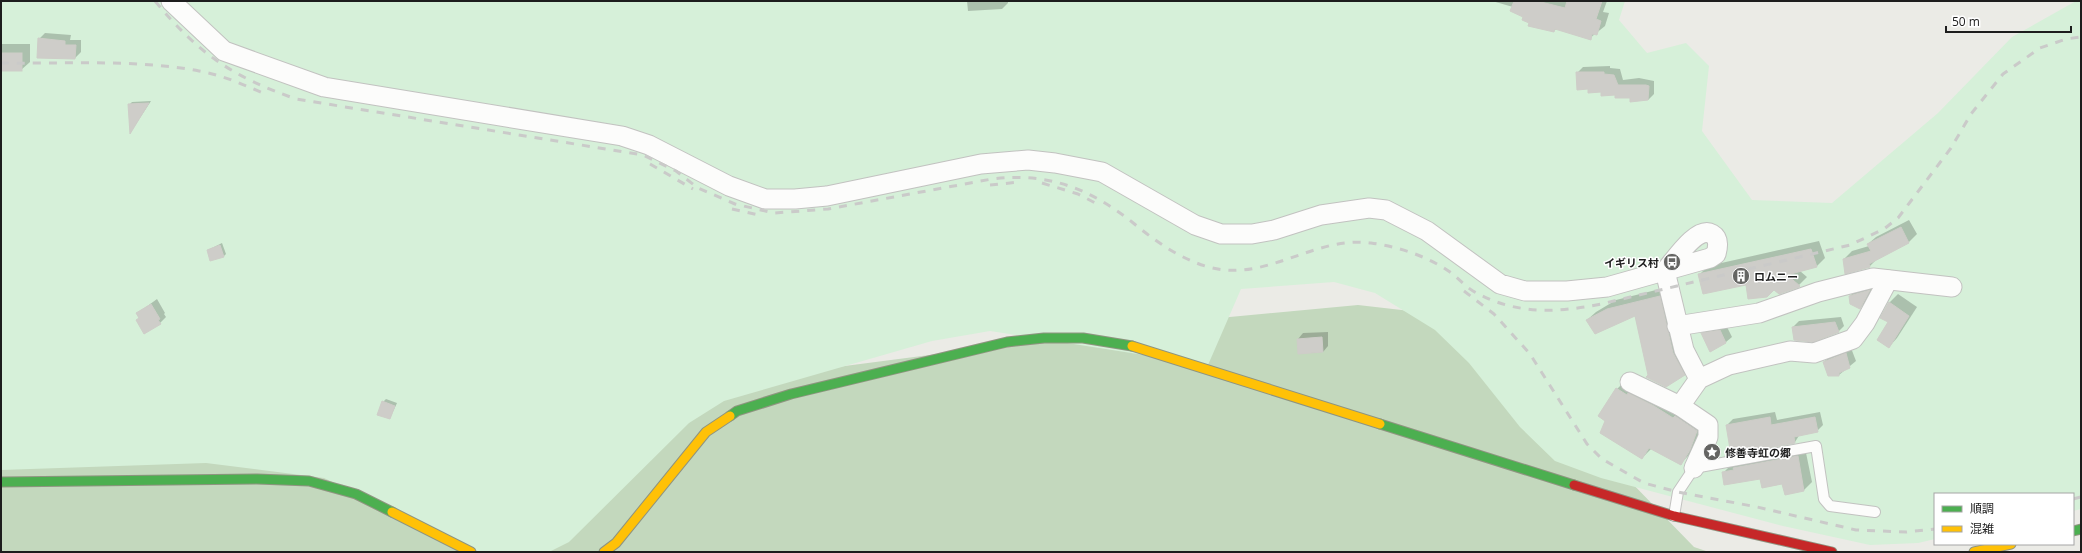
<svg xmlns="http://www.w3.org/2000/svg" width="2082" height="553" font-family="'Open Sans','Noto Sans JP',sans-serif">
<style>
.forest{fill:#c3d8bd}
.park{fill:#d6f0d9}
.shadow{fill:#0003}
.building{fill:#cecdc9;stroke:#cecdc8}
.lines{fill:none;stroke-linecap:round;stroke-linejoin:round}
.lane-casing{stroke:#c2c2c0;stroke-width:12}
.street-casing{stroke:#c2c2c0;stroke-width:21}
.fast-casing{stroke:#8f9480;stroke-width:11}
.slow-casing{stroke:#8f9480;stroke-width:11}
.jam-casing{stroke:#8f9480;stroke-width:11}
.lane{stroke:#fcfcfb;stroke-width:10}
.street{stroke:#fcfcfb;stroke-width:19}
.fast{stroke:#4caf50;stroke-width:9}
.slow{stroke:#ffc107;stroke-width:9}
.jam{stroke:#c62828;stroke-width:9}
.rail{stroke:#cacac9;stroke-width:3;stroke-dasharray:8 8;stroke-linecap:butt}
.labels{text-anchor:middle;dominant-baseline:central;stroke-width:3;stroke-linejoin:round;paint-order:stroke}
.poi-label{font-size:11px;font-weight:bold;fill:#1d1d1d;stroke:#fff;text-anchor:start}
</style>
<rect width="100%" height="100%" fill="#ebebe6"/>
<polygon class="forest" points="1,301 590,399 1198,320 1358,305 1445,315 1527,375 1694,547 1709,552 1,552"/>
<polygon class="park" points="1,1 1625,1 1619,20 1647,53 1686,43 1709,66 1702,131 1752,200 1832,203 1938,113 2012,37 2076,1 2081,1 2081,509 2073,511 2073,494 1935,494 1935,539 1918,543 1870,545 1783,526 1601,478 1555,461 1520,427 1469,363 1435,330 1375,293 1334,282 1241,289 1208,365 990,331 932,341 724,401 689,423 569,542 549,552 477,552 324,478 206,463 1,470"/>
<g class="shadow">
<polygon points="967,1 1008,1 1008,3 1002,9 968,11"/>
<polygon points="1492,1 1607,1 1603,12 1609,13 1605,26 1590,38 1557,28 1554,31 1530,22 1513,7"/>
<polygon points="45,33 71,35 70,40 81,40 81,52 75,58 39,39"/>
<polygon points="1,44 30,44 30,62 21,70 1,70"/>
<polygon points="1610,66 1610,68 1620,69 1623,80 1639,78 1654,81 1654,94 1648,100 1589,88 1577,73 1583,67"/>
<polygon points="151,101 132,130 131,132 130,104 132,102"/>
<polygon points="1909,220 1917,234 1909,242 1878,258 1870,266 1844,259 1852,251 1869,246 1868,244 1876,237"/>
<polygon points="1819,241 1825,258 1817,266 1800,271 1807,277 1799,285 1779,293 1774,289 1700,274 1708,266"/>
<polygon points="222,243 226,254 223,257 208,250"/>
<polygon points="1877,282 1869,299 1860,308 1850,296 1859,287"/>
<polygon points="1668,287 1693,365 1684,374 1649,375 1635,315 1587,320 1596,312 1616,300"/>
<polygon points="1898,294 1917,307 1897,338 1889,347 1890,302"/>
<polygon points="157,299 165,313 164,314 166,317 160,323 140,317 138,313"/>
<polygon points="1841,317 1844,326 1838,332 1793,327 1799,321"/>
<polygon points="1726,325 1732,337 1726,342 1711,350 1702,334 1707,328"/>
<polygon points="1328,332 1328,346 1323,352 1299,353 1298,339 1303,333"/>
<polygon points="1851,348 1856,361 1839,375 1824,362 1830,356"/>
<polygon points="1628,378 1708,419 1692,452 1680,464 1652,448 1642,458 1617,389"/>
<polygon points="386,399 397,403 390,418 383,402"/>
<polygon points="1775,412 1777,420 1820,412 1823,425 1817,431 1800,434 1795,442 1727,425 1733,419"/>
<polygon points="1805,448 1812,482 1804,490 1786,494 1783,482 1723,473 1731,465"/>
</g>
<g class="building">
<polygon points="1514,1 1537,1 1565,8 1567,1 1602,1 1596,19 1601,21 1597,35 1592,34 1591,40 1555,29 1554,32 1528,26 1529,23 1522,20 1523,17 1510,11"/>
<polygon points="38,38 65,41 65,45 76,45 75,59 37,58"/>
<rect x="1" y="53" width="21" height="18"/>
<polygon points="1576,72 1604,72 1604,74 1614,75 1618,85 1646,85 1649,86 1648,100 1630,102 1630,98 1615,98 1615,95 1601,96 1601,92 1588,93 1588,89 1577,90"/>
<polygon points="149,103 130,134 128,104"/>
<polygon points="1901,227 1909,243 1869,264 1870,267 1845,274 1843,259 1871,251 1867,244"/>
<polygon points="220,245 224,257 210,261 207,250"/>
<polygon points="1811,249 1817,267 1787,275 1800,286 1799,287 1779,294 1774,290 1767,297 1748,299 1746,285 1703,294 1698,274"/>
<polygon points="1870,290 1860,309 1850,304 1849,296"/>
<polygon points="1660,296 1673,353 1685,375 1666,387 1646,377 1648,375 1635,316 1595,334 1586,320 1607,309"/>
<polygon points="1889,302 1909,316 1889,348 1877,340 1888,322 1880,318"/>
<polygon points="151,304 160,319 158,320 161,324 144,334 136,320 139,318 136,313"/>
<polygon points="1835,322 1839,332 1813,342 1794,340 1792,327"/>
<polygon points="1720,330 1726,343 1710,352 1701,333"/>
<polygon points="1322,337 1323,352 1298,354 1297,339"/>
<polygon points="1846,353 1850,368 1839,373 1839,376 1828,376 1823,362"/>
<polygon points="1616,388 1627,395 1628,393 1654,406 1673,418 1675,416 1697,431 1690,450 1681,465 1649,448 1642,459 1600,433 1605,421 1598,416"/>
<polygon points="382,401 395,406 390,419 377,415"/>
<polygon points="1770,417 1771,425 1815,417 1818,432 1794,437 1795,443 1731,455 1726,425"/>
<polygon points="1798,456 1804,491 1785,495 1782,484 1762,488 1760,479 1724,485 1722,472 1734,470 1733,468"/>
</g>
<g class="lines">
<defs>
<polyline id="lane" points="1674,516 1678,492 1694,468 1816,446 1824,499 1830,506 1875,512"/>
<g id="street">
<path d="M171,1l53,50 100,36 298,49 27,9 80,41 36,13h30l32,-3 154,-32 47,-4 27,3 47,9 93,53 26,9h31l22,-4 47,-15 48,-7 17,2 41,21 73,53 25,7h42l40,-4 103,-29 6,-4c2,-7 3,-16 -4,-20 -15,-9 -38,27 -47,37"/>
<polyline points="1665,271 1684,350 1699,379"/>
<polyline points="1677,326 1759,313 1818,292 1873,278 1952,287"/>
<polyline points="1630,382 1680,406 1708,425 1708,437 1694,468"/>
<polyline points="1680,406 1699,379 1729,365 1790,351 1814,353 1853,339 1865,323 1888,280"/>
</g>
<g id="fast">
<polyline points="730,416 737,411 791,394 1007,342 1044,338 1083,338 1132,346"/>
<polyline points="1380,424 1574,485"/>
<polyline points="1,482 257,479 309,481 356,494 392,512"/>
<polyline points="2073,531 2081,529"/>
</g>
<g id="slow">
<polyline points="1132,346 1380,424"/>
<polyline points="392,512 471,552"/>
<polyline points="604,552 616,543 706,432 730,416"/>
<polyline points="1974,552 2011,544"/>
</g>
<polyline id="jam" points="1574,485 1674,516 1832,552"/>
</defs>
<use href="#lane" class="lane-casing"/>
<use href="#street" class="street-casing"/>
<use href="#fast" class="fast-casing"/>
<use href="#slow" class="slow-casing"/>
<use href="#jam" class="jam-casing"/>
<use href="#lane" class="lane"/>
<use href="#street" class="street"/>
<use href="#fast" class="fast"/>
<use href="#slow" class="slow"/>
<use href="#jam" class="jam"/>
<g class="rail">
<path d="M155,1c44,53 76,75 141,98l347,56 33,16 22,17 37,16 39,9 54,-4 164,-30c55,-7 97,9 140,43 22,18 45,35 73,44 60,19 108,-31 166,-23 28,4 56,13 79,29 8,6 15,14 23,19 42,24 83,22 128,13l249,-59 34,-16 14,-11 53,-70 20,-34 32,-40 37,-26 26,-9 15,-2"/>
<path d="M1,63c64,1 136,-4 198,8 23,4 43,13 64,22"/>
<polyline points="650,164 693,189"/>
<polyline points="1042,183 1078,194 1101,206"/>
<polyline points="990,185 1020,182"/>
<polyline points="732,209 763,216"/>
<polyline points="1464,291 1494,314 1530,354 1587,444 1602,459 1644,483 1678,492 1757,507 1856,530 1906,532 1935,529"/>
<polyline points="2073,499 2081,497"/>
</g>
</g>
<defs>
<symbol id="bus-disc" viewBox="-11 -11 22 22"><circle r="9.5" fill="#656563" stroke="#fff"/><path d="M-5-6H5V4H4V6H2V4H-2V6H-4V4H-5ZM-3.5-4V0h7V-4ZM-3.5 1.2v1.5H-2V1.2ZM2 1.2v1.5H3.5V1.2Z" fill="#fff"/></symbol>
<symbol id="building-disc" viewBox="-11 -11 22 22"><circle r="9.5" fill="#656563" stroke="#fff"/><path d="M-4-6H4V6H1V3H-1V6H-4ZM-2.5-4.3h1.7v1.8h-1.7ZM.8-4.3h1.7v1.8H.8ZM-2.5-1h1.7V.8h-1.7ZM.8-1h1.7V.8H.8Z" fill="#fff"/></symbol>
<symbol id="sight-disc" viewBox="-11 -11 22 22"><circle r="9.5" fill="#656563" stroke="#fff"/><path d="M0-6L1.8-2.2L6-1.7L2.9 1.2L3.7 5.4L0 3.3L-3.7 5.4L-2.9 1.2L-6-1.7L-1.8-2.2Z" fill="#fff"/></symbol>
</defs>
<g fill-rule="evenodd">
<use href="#bus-disc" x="1662" y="252" width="20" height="20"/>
<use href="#building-disc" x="1731" y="266" width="20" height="20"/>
<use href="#sight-disc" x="1702" y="442" width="20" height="20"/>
</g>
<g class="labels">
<g class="poi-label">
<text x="1659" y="262" text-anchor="end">イギリス村</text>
<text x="1754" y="276">ロムニー</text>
<text x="1725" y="452">修善寺虹の郷</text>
</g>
</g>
<rect width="2082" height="553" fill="none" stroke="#1d1d1d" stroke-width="4"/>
<rect x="1934" y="493" width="140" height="52" fill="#ffffff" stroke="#a5a5a5"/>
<rect x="1942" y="506" width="20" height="6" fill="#4caf50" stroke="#a5a5a5"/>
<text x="1970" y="513" font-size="12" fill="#1d1d1d">順調</text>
<rect x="1942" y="526" width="20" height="6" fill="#ffc107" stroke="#a5a5a5"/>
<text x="1970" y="533" font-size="12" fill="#1d1d1d">混雑</text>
<path d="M1946 26v6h125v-6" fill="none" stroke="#1d1d1d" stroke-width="2"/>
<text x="1952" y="26" font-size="12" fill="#1d1d1d" stroke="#ffffff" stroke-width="3" paint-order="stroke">50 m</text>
</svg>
